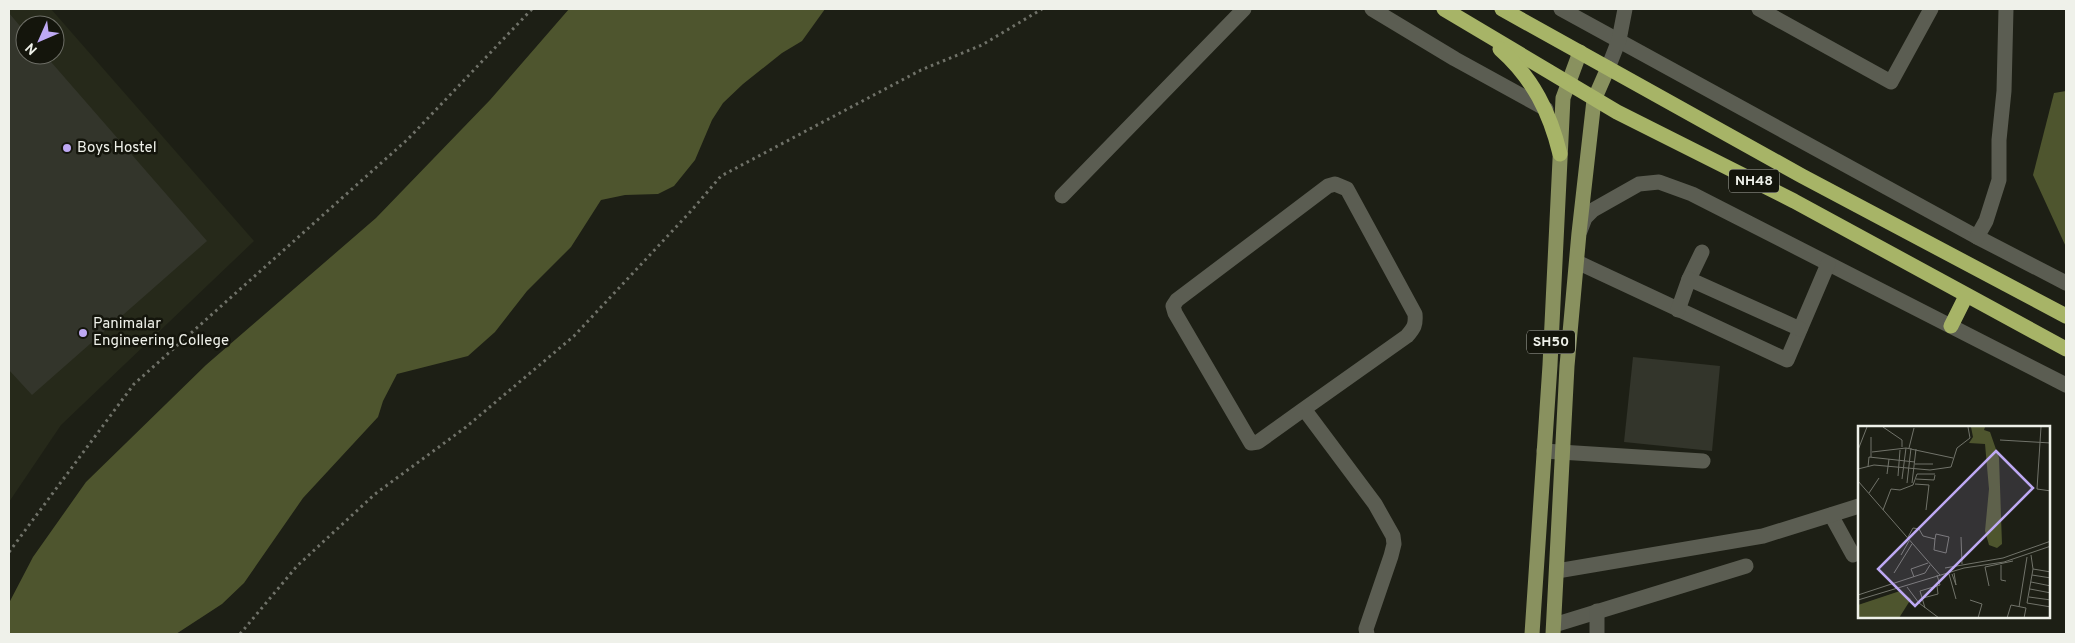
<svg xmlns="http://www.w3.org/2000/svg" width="2075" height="643" font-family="Overpass,sans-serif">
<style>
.built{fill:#26291a;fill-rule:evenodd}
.water{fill:#4e552e}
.building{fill:#33352b}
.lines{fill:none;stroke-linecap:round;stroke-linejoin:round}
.path{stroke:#707269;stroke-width:3;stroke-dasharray:2.5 4;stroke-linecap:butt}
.minor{stroke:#5b5d52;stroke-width:15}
.major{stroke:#89915f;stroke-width:15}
.highway{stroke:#a7b467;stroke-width:15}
.poi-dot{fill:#bea9f4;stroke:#14150c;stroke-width:2}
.labels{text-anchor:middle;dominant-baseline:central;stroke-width:5;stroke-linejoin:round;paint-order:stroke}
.shield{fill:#14150c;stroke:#adafa7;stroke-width:1}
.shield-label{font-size:14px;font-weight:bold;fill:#eff1ea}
.poi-label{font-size:15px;fill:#eff1ea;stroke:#14150c;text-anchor:start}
.inset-road{fill:none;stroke:#71736a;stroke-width:1}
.view{fill:#bea9f4;fill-opacity:0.15;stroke:#bea9f4;stroke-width:2.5}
.inset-edge{fill:none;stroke:#eff1ea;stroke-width:2.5}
</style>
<rect width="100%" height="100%" fill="#1d1f15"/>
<path class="built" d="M9,9h42l203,232 -193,184 -52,77zM25,25h30v30h-30z"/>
<g class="water">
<polygon points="569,9 825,9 802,41 782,53 743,84 723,103 712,120 695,160 674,186 658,194 625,195 601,200 571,247 527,291 495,332 468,356 397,374 383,401 378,417 303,498 244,583 222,604 176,634 9,634 9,603 33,557 86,482 206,365 376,218 490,100"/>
<polygon points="2066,91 2066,247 2033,175 2054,93"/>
</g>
<g class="building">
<polygon points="9,13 25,32 25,55 45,55 207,241 32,395 9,370"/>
<polygon points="1633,357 1720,366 1712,451 1624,442"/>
</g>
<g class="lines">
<g class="path">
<polyline points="9,552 134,384 408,139 532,9"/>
<polyline points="240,634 297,566 375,494 466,427 574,336 691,211 721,176 921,70 982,45 1042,9"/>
</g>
<g class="minor">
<polyline points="1372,9 1455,59 1546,109"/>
<polyline points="1561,9 1977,237 2066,283"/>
<polyline points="1759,9 1891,82 1931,9"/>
<polyline points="1608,68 1619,40 1625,9"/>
<polyline points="1062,196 1244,9"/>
<polyline points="1580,231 1585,218 1593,210 1639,184 1659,182 1692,194 2066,385"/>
<polyline points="1977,237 1986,221 1999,180 1999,140 2004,91 2006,9"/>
<polyline points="1577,262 1787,360 1828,264"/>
<polyline points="1689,279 1702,252"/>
<polyline points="1678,310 1689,279 1800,329"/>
<path d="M1304,409l-46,33 -7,1 -76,-130 -2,-7 4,-6 151,-114 7,-2 12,5 68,125c1,11 -1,14 -8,22l-103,73 71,95 18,32 1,8 -3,12 -25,73 1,5"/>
<polyline points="1544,451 1703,461"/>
<polyline points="1831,515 1853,555"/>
<polyline points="1557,571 1763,536 1859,506"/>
<polyline points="1554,625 1746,566"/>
<polyline points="1597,634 1597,611"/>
</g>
<g class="major">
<polyline points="1532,634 1550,365 1563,98 1580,52"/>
<polyline points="1553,634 1567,366 1579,233 1594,100 1608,68"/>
</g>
<g class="highway">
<polyline points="1444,9 1617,112 1794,201 2066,349"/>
<polyline points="1502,9 1802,176 2066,316"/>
<path d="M1500,49c33,29 50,64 60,105"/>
<polyline points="1951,326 1966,296"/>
</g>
</g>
<g class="poi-dot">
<circle cx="67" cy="148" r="5"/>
<circle cx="83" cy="333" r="5"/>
</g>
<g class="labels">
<g class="shield">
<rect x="1729" y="169.5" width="50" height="23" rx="4"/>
<rect x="1527" y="330.5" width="48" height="23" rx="4"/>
</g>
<g class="shield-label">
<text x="1754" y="181">NH48</text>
<text x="1551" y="342">SH50</text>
</g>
<g class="poi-label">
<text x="77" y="148">Boys Hostel</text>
<text x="93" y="324">Panimalar<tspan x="93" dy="17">Engineering College</tspan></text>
</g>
</g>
<g transform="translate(1858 426)">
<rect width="192" height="192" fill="#1d1f15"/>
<path d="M113,1h14l-1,3 6,2 9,26 3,86 -5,4 -8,-3 -4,-14 4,-42 -4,-45 -16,-1 4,-6zM42,165l11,8 -12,19h-41v-13z" fill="#4e552e"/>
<path class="inset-road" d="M25,1l19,13v7M183,1l-4,62 14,2M13,11v20M142,14l51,3M51,22l5,-20M0,24l9,-23M14,26l34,-4 47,10M57,38h18M10,41l1,-10 46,5M0,43l16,-4 56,5 21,-3 6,-19 13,-10 -2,-11M29,48l2,-15M40,50l2,-26M44,53l4,-31M58,53l18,1 1,-5M0,55l82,94M49,57l4,-35M54,57l4,-34M57,58l14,1 -3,25M11,67l10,-15M25,84l8,-21 9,1 13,-5 4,-11h18M50,111l5,-9 6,1 4,7 12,3 -1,11 12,3 3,-16 -13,-3 -1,5M103,111l1,27M43,129l8,-14M173,129l2,14 18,3M143,139v15l5,1M127,141l28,-6M127,141l4,19M87,142l58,-10 48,-17M175,143l-6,34 24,4M36,147l18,-29M91,148l7,25M94,148l4,11 -2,-12M174,149l19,3M56,151l-3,-8 17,-6M173,156l20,4M49,161l12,16 20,15M172,163l21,4M0,169l67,-22 5,-8M171,171l22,3M65,172l15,-4 -1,-8M0,174l106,-32 40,-6 47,-16M112,174l12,4 -4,14M161,181l8,-50M67,182l-5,-17 20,-6 -3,-10M149,192l4,-13 15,3 -2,10"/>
<path class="view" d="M138,25l37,37 -118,118 -37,-37z"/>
<rect width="192" height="192" class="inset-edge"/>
</g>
<rect width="2075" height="643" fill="none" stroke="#eff1ea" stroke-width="20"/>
<g transform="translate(40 40) rotate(225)"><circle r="24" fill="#14150c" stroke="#6c6d65"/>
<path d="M0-4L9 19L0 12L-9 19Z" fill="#bea9f4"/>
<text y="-8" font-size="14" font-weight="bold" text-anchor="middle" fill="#eff1ea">N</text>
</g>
</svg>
